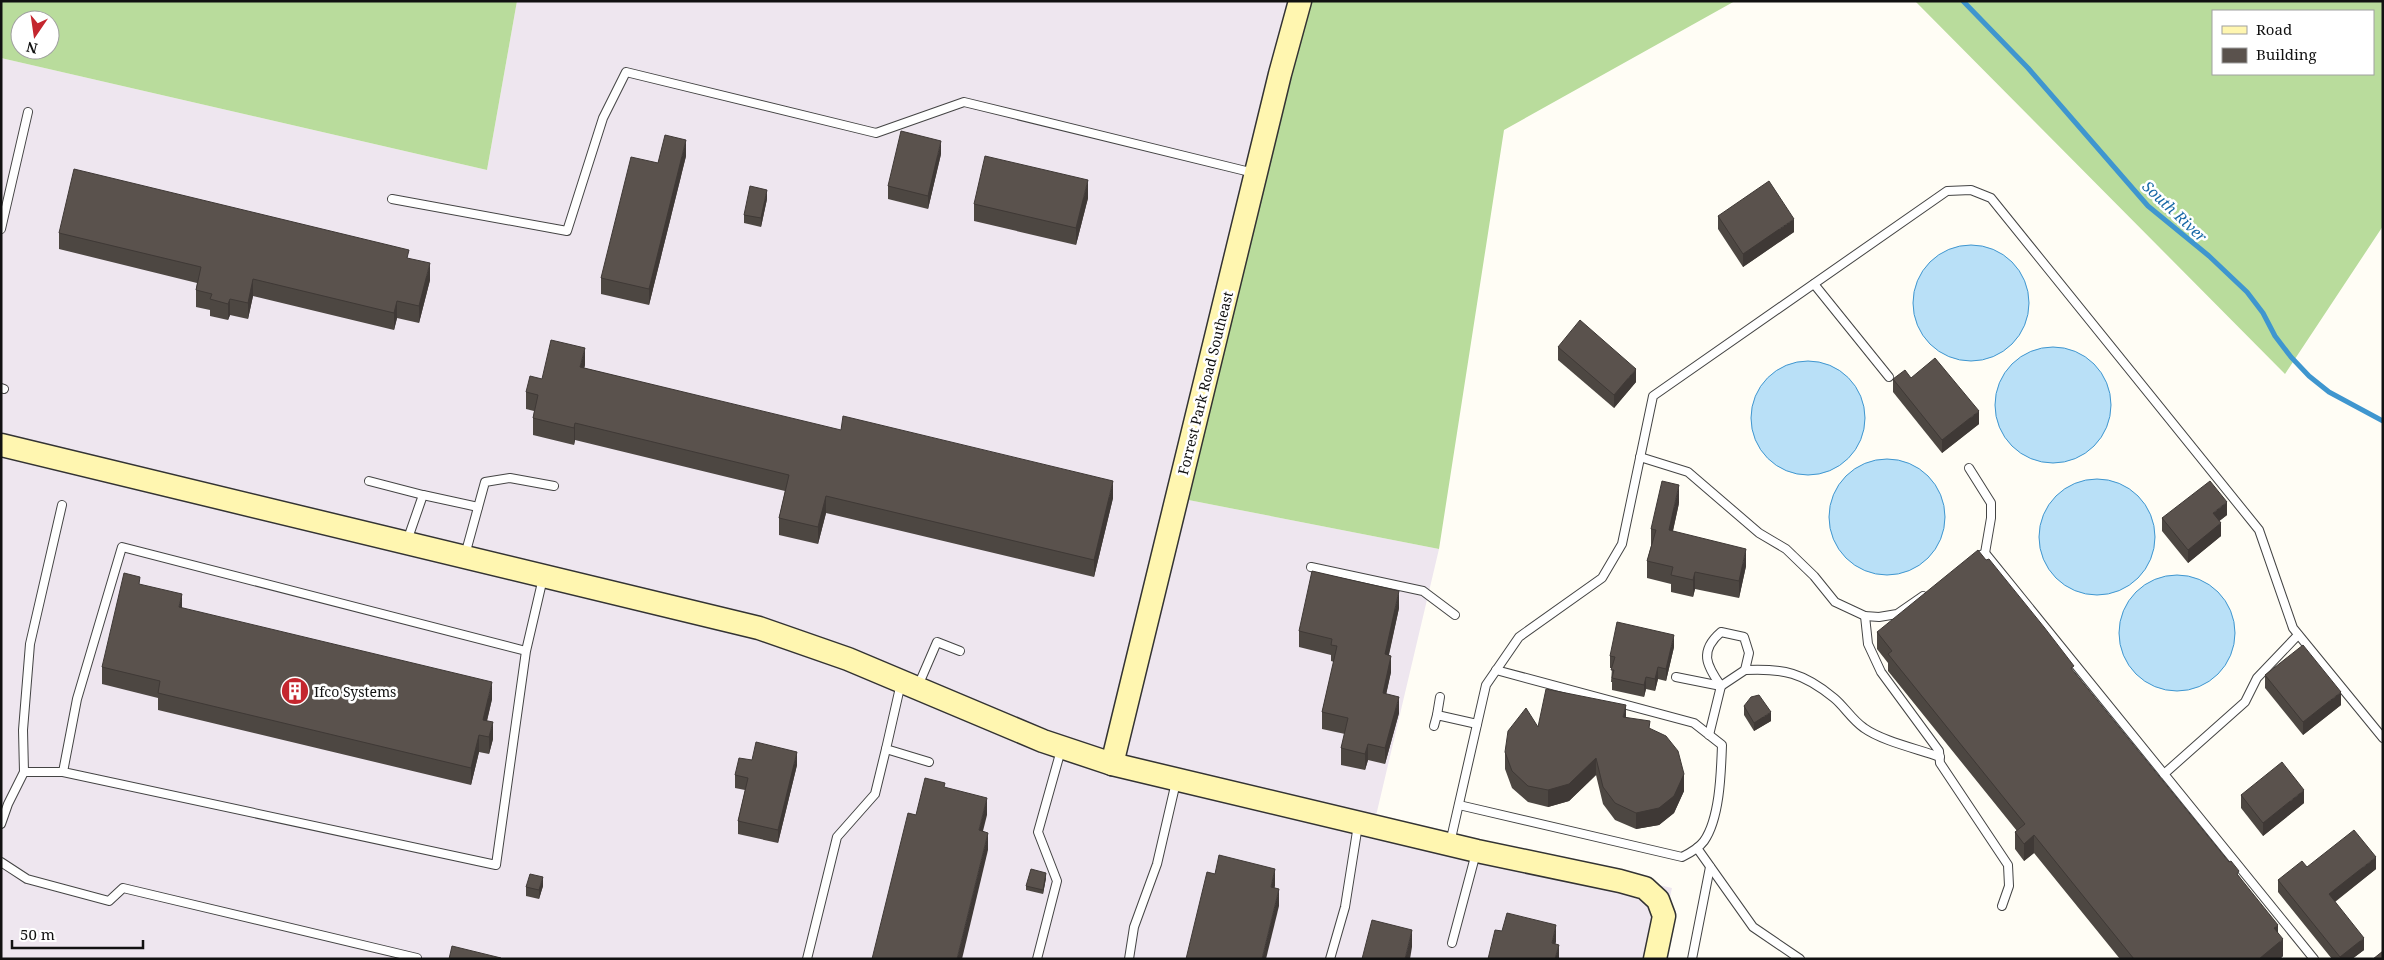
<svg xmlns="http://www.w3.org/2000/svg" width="2384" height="960" font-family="'Noto Serif',serif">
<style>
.industrial{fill:#eee6ef}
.forest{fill:#b9dc9c;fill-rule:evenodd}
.water{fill:#b9e0f7;stroke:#3f96cf}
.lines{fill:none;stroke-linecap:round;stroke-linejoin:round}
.stream{stroke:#3f96cf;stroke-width:5}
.lane-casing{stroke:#444;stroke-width:10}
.secondary-casing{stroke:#333;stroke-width:25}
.lane{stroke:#fff;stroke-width:8}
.secondary{stroke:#fff6b0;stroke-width:22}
.wall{fill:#4d4742}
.shaded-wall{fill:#3f3936}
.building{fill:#5a524d;stroke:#3f3936}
.labels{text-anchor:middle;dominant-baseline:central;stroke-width:5;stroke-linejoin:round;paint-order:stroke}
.street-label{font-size:14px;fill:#111;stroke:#fff}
.poi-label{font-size:14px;fill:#111;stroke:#fff;text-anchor:start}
.water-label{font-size:15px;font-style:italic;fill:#1768a6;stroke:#fff}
</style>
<rect width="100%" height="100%" fill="#fffdf5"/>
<polygon class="industrial" points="517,1 1305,1 1168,496 1439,549 1375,820 1672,888 1656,959 1,959 1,58 487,170"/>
<g class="forest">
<path d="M1,1h516l-30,169 -486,-112zM20,20h30v30h-30z"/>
<polygon points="1305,1 1735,1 1504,130 1439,549 1168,496"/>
<path d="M1915,1h468v225l-98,148zM2213,11h160v63h-160z"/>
</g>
<g class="water">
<circle cx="1971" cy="303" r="58"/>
<circle cx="2053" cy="405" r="58"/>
<circle cx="1808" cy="418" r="57"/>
<circle cx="1887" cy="517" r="58"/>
<circle cx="2097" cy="537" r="58"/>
<circle cx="2177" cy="633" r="58"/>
</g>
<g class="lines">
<polyline class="stream" points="1963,1 2028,68 2148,206 2209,256 2247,292 2263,313 2275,336 2291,357 2309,376 2329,392 2383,421"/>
<defs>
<g id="lane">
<polyline points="392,199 567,231 603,118 626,72 876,133 964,102 1254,173"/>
<polyline points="1,229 28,112"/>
<polyline points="1814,284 1889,377"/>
<polyline points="1,388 4,389"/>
<polyline points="1640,457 1688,472 1759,533 1786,549 1814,576 1835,602 1865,616 1879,617 1897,614 1923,596"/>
<polyline points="1969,468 1991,503 1991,518 1985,553 1981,555"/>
<polyline points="369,481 423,495 407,541"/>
<polyline points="423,495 478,507"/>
<polyline points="1985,553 2314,959"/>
<polyline points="465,555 485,482 510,478 554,486"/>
<polyline points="1311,567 1423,591 1455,615"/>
<polyline points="1865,616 1868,644 1881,672 1939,751 1940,763 2008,865 2009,886 2002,906"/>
<path d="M1721,632l23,5 5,16 -4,17 -24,16c-15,-21 -22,-35 0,-54z"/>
<polyline points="526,651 496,865 63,772 77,699 122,547 526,651 543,578"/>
<path d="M1745,670c38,-2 59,3 89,28 10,8 18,22 30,30 18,13 54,21 76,29"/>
<polyline points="1676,677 1721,686 1709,735"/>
<polyline points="901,683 886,749 929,762"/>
<polyline points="918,686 937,642 960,651"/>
<polyline points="1437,715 1440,697"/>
<polyline points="1434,726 1437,715 1477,724"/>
<polyline points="24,772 23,730 30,644 62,505"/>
<polyline points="2164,774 2245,702 2257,678 2298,635"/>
<path d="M1459,805l223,52c8,-4 17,-9 22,-16 16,-23 17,-69 18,-96l-28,-22 -198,-53"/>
<polyline points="1,824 8,804 24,772 63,772"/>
<polyline points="1450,843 1486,685 1519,637 1602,578 1622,544 1653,396 1947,191 1971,190 1991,198 2259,530 2293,628 2383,738"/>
<polyline points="1697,848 1753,927 1800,959"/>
<polyline points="1,862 27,879 109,901 123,888 417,958"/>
<polyline points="1452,943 1476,853"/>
<polyline points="807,959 837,837 875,794 886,749"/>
<polyline points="1037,959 1057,881 1038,832 1061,750"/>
<polyline points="1129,959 1134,927 1157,864 1176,782"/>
<polyline points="1330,959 1345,907 1358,825"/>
<polyline points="1692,959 1710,867"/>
</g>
<g id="secondary">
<polyline points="1,445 759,628 848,659 1043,741 1112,764 1477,851 1620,881 1645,888 1658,900 1664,916 1655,959"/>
<polyline points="1112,764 1280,74 1300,1"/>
</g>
</defs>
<use href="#lane" class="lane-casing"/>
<use href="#secondary" class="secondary-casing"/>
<use href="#lane" class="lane"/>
<use href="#secondary" class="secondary"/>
</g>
<g class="wall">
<polygon points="941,154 928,209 888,199 888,186"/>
<polygon points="686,156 649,305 601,294 601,278 658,163"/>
<polygon points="1088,198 1076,245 974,221 974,204"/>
<polygon points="767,199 761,227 744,223 744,215"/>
<polygon points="1718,216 1794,232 1743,267 1718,229"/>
<polygon points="59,233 409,259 430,280 419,323 397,318 394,330 253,296 248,319 230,315 228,320 210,316 210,310 196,307 196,290 197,283 59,249"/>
<polygon points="1558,347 1636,382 1614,408 1558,360"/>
<polygon points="585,365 584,368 1113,498 1094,577 826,513 818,544 779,535 779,518 785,491 575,440 574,445 533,435 533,418 534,411 526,409 526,392 542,379"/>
<polygon points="1911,378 1979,424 1942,453 1893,392 1893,379"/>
<polygon points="1679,503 1673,531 1746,566 1739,598 1695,589 1693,597 1671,592 1671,584 1647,578 1647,561 1651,546 1651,529"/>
<polygon points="2227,515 2219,521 2221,536 2188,563 2162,531 2162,518"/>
<polygon points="140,585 182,608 492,699 487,721 493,739 489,754 479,752 471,785 158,710 158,698 102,684 102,667"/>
<polygon points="1399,608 1389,655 1391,672 1386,694 1399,713 1385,764 1368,760 1365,770 1341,765 1341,748 1345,734 1322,729 1322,712 1334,662 1331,661 1331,655 1299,647 1299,631"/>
<polygon points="1877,632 2074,672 2239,876 2278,934 2283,956 2280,959 2120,959 2034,853 2024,861 2015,849 2015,832 2017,831 1888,671 1888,663 1877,649"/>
<polygon points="1674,647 1666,681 1658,679 1655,691 1646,689 1644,697 1612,690 1612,682 1611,682 1612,668 1610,668 1610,656"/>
<polygon points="2265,675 2341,705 2303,735 2265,688"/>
<polygon points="1744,706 1771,721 1754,731 1744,715"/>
<polygon points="1626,718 1650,729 1684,791 1674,813 1659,825 1636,829 1615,820 1603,804 1596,775 1569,801 1548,807 1528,802 1512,788 1505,769 1505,752 1538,727"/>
<polygon points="752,760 797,765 778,843 738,834 738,821 745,790 735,788 735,775"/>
<polygon points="2241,795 2304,803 2263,836 2241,808"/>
<polygon points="2307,867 2376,869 2335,902 2364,950 2352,959 2332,959 2278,892 2278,880"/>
<polygon points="1046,878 1043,894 1026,890 1026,886"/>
<polygon points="543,886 539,899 526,896 526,887"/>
</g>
<g class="shaded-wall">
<polygon points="686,140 686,156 649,305 649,289"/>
<polygon points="941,141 941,154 928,209 928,196"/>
<polygon points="1088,180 1088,198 1076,245 1076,228"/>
<polygon points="767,190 767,199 761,227 761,218"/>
<polygon points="1794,219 1794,232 1743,267 1743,254"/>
<polygon points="430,263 430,280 419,323 419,306"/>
<polygon points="253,279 253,296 248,319 248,303"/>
<polygon points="230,299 230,315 228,320 228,304"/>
<polygon points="397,301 397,318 394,330 394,313"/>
<polygon points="585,348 585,365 580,384 580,367"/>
<polygon points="1636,369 1636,382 1614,408 1614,395"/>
<polygon points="1979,411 1979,424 1942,453 1942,440"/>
<polygon points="575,423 575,440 574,445 574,428"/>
<polygon points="1113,481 1113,498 1094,577 1094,560"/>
<polygon points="1679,485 1679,503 1669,548 1669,530"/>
<polygon points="826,496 826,513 818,544 818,527"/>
<polygon points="2227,502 2227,515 2213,526 2213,513"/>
<polygon points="2221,523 2221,536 2188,563 2188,550"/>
<polygon points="1746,549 1746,566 1739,598 1739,581"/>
<polygon points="1695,572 1695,589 1693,597 1693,580"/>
<polygon points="1399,591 1399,608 1385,671 1385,654"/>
<polygon points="182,594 182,611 179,607"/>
<polygon points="1674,635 1674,647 1666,681 1666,669"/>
<polygon points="1391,656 1391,672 1383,709 1383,693"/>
<polygon points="1658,667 1658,679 1655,691 1655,679"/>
<polygon points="1646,677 1646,689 1644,697 1644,685"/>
<polygon points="492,682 492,699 483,737 483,720"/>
<polygon points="2341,692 2341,705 2303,735 2303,722"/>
<polygon points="1399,697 1399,713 1385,764 1385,748"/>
<polygon points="1626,705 1626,722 1623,717"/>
<polygon points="1771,712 1771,721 1754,731 1754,723"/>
<polygon points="493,722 493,739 489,754 489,737"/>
<polygon points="479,735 479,752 471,785 471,768"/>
<polygon points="1368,744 1368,760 1365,770 1365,754"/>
<polygon points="797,752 797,765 778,843 778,830"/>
<polygon points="1596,758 1596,775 1569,801 1548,807 1548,790"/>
<polygon points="1684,774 1684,791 1674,813 1659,825 1636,829 1636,813"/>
<polygon points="2304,790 2304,803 2263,836 2263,823"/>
<polygon points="987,798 987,815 979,847 979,830"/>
<polygon points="988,833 988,850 962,959 957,959"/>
<polygon points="2034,835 2034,853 2024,861 2024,844"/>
<polygon points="2376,857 2376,869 2329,906 2329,894"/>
<polygon points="1275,869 1275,886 1271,904 1271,887"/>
<polygon points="1046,873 1046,878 1043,894 1043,890"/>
<polygon points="543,877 543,886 539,899 539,890"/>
<polygon points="1279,889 1279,906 1266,959 1262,959"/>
<polygon points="1556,925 1556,942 1552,959 1552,943"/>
<polygon points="2278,925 2278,942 2274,928"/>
<polygon points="1412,930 1412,947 1410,959 1405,959"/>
<polygon points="2364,938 2364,950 2352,959 2340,959 2340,957"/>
<polygon points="2283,939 2283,956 2280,959 2259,959"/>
<polygon points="1559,945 1559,959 1555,959"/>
</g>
<g class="building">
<polygon points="901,131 941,141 928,196 888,186"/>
<polygon points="665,135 686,140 649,289 601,278 631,157 658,163"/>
<polygon points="985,156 1088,180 1076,228 974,204"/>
<polygon points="74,169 409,250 407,258 430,263 419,306 397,301 394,313 253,279 248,303 230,299 228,304 210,299 212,294 196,290 201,267 59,233"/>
<polygon points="1769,181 1794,219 1743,254 1718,216"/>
<polygon points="750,186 767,190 761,218 744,215"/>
<polygon points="1580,320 1636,369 1614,395 1558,347"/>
<polygon points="551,340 585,348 580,367 841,430 843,416 1113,481 1094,560 826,496 818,527 779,518 789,475 575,423 574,428 533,418 538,395 526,392 530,376 542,379"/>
<polygon points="1935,358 1979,411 1942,440 1893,379 1905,370 1911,378"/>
<polygon points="1662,481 1679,485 1669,530 1746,549 1739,581 1695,572 1693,580 1671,575 1673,567 1647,561 1656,530 1651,529"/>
<polygon points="2210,481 2227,502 2213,513 2221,523 2188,550 2162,518"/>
<polygon points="1978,550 1986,560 1989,559 2044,627 2074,666 2071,668 2229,862 2231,861 2239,871 2237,874 2278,925 2274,928 2283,939 2259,959 2134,959 2034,835 2024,844 2015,832 2025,824 1888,654 1892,651 1877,632"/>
<polygon points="1312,571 1399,591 1385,654 1391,656 1383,693 1399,697 1385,748 1368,744 1365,754 1341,748 1348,718 1322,712 1337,646 1331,645 1332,639 1299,631"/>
<polygon points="124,573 140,577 139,584 182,594 179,607 492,682 483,720 493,722 489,737 479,735 471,768 158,693 160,681 102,667"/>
<polygon points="1617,622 1674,635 1666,669 1658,667 1655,679 1646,677 1644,685 1612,678 1614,670 1611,670 1615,657 1610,656"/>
<polygon points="2303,645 2341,692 2303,722 2265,675"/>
<polygon points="1546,689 1626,705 1623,717 1650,721 1649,728 1666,736 1678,751 1684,774 1674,796 1659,808 1636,813 1615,803 1603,787 1596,758 1569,784 1548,790 1528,786 1512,771 1505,752 1508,731 1526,708 1538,727"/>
<polygon points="1759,695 1771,712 1754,723 1744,706 1751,697"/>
<polygon points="756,742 797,752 778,830 738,821 748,778 735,775 739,758 752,760"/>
<polygon points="2282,762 2304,790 2263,823 2241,795"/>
<polygon points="925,778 945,783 944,787 987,798 979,830 988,833 957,959 872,959 908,813 916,815"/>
<polygon points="2354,830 2376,857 2329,894 2364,938 2340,957 2278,880 2302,861 2307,867"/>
<polygon points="1219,855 1275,869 1271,887 1279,889 1262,959 1186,959 1207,872 1215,874"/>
<polygon points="1031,869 1046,873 1043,890 1026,886"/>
<polygon points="530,874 543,877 539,890 526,887"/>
<polygon points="1507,913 1556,925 1552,943 1559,945 1555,959 1488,959 1495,930 1502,931"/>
<polygon points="1372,920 1412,930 1405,959 1362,959"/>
<polygon points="452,946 501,958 501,959 449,959"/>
<polygon points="2383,951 2383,959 2373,959"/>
</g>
<defs>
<symbol id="building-disc" viewBox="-11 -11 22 22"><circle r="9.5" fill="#c4262e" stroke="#fff"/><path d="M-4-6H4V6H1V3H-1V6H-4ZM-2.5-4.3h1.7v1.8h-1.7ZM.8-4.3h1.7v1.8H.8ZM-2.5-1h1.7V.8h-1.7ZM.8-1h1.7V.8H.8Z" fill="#fff"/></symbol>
</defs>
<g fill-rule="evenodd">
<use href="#building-disc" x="279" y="675" width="32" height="32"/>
</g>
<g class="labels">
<g class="street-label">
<text transform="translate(1205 383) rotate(-76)">Forrest Park Road Southeast</text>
</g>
<g class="poi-label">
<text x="314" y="691">Ifco Systems</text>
</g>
<g class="water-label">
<text transform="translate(2175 211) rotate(43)">South River</text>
</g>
</g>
<rect width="2384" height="960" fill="none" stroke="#111111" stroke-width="5"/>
<rect x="2212" y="10" width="162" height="65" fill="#ffffff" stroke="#a0a0a0"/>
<rect x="2222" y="26" width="25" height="8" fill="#fff6b0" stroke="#a0a0a0"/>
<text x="2256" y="35" font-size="15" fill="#111111">Road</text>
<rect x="2222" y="48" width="25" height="15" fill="#5a524d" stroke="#a0a0a0"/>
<text x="2256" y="60" font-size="15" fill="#111111">Building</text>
<g transform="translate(35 35) rotate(193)"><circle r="24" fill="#ffffff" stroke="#a0a0a0"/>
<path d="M0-4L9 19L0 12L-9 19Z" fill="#c4262e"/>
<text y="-8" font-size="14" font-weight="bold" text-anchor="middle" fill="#111111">N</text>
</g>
<path d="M12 940v8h131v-8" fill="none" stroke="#111111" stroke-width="2.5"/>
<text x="20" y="940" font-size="15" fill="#111111" stroke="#ffffff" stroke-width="4" paint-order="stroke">50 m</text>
</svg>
